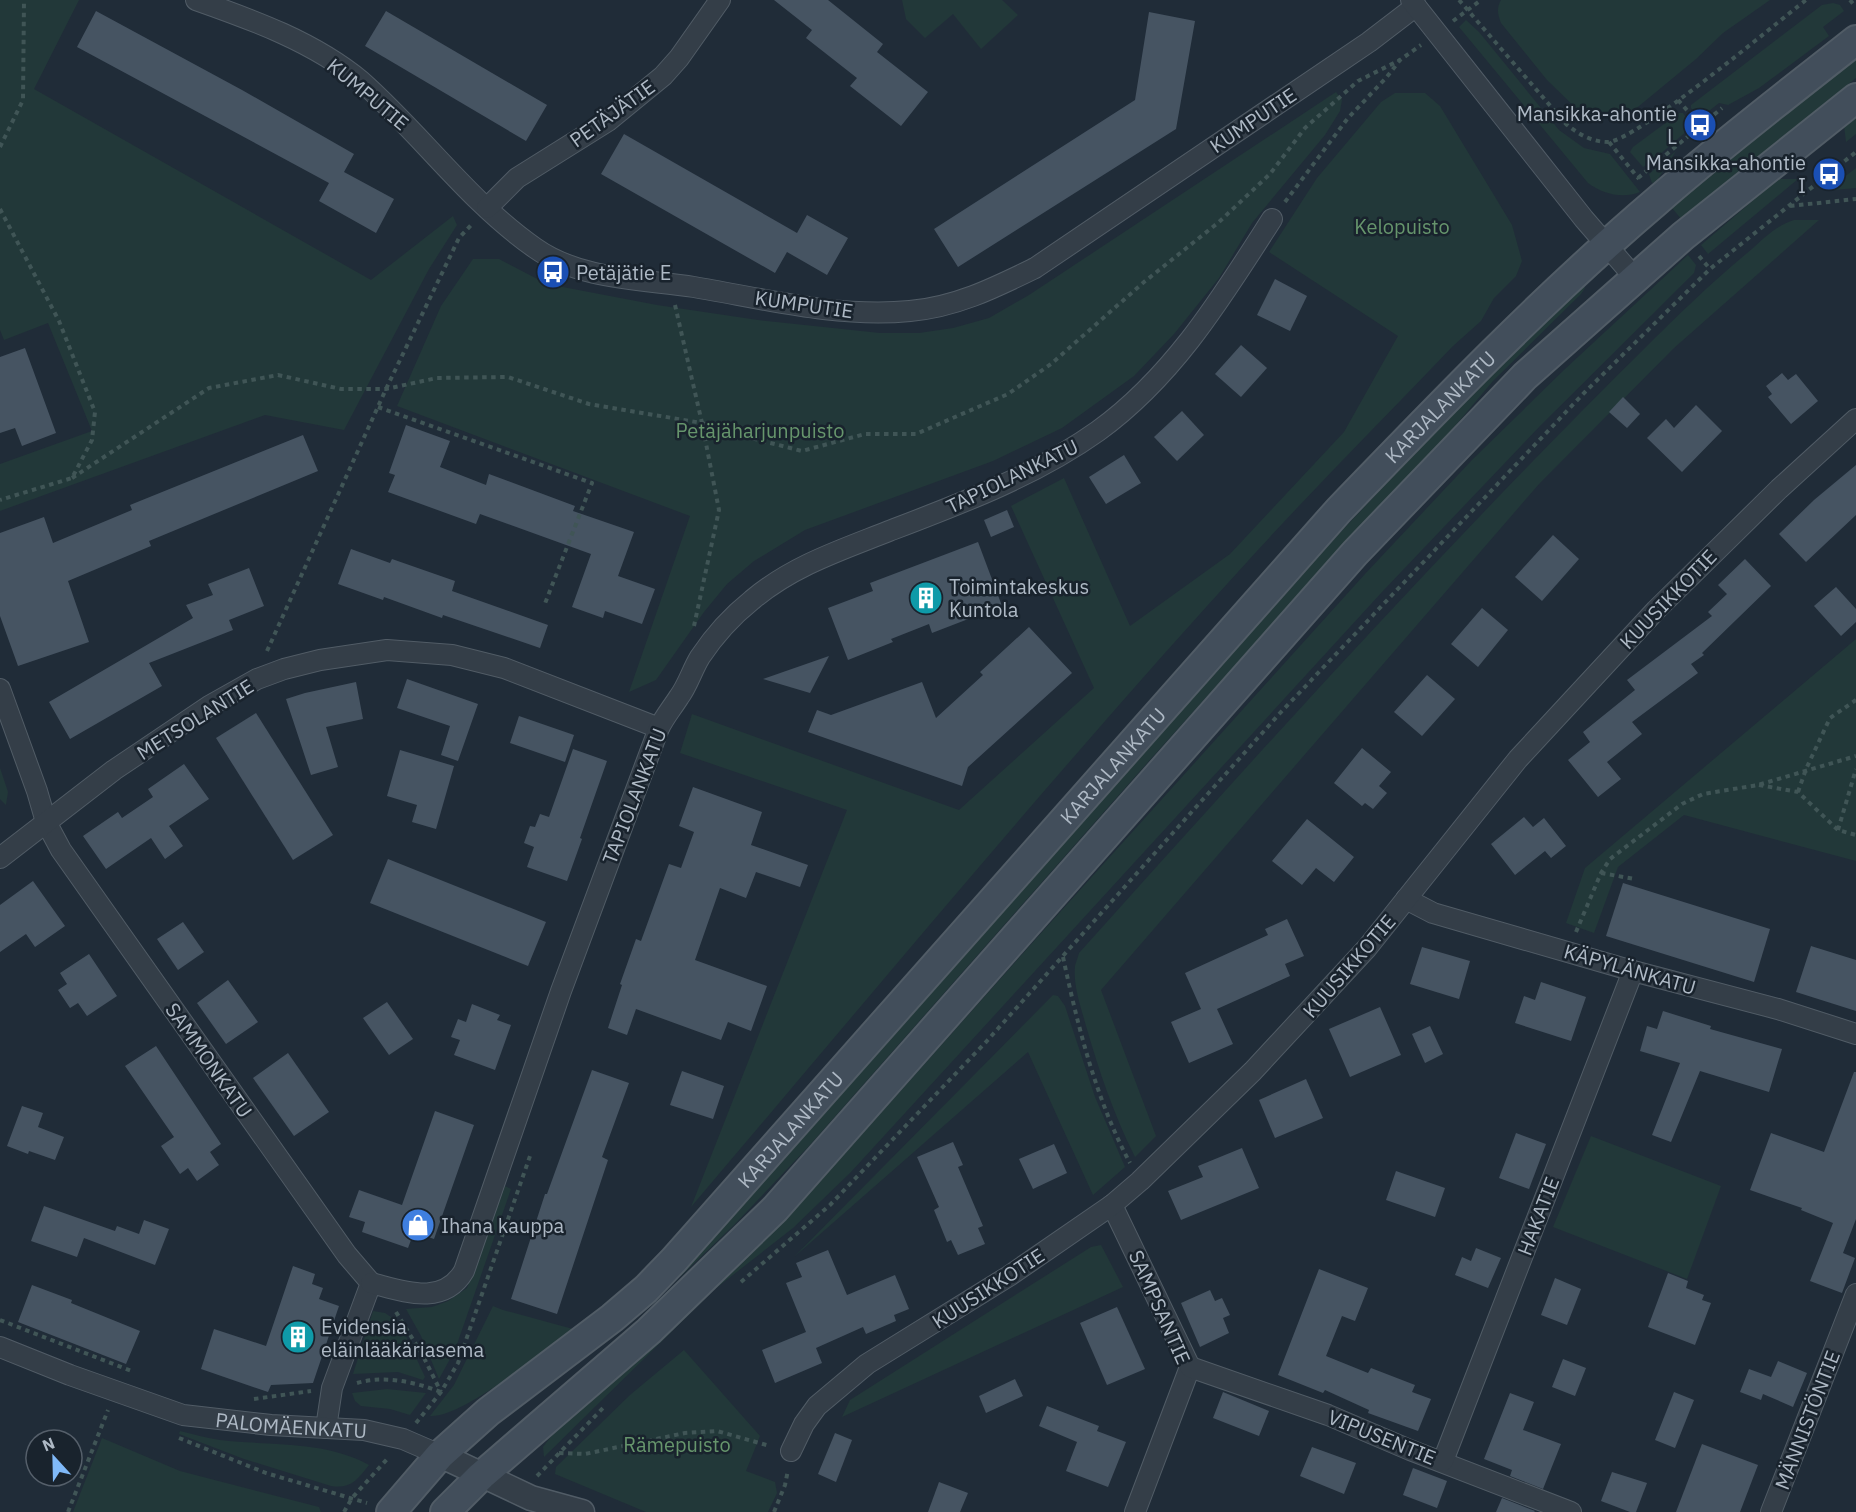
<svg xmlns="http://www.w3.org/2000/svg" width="1856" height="1512" font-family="'IBM Plex Sans',sans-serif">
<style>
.green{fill:#223839}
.building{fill:#465462}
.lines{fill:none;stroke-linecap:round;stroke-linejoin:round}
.minor-casing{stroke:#515c66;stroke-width:22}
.tertiary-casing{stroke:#515c66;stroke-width:27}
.secondary-casing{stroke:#515c66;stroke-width:32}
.path{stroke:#405556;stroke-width:4;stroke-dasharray:4.5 4.5;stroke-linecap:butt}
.minor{stroke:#343e48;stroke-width:20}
.tertiary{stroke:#343e48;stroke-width:24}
.secondary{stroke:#424e5b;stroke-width:28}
.labels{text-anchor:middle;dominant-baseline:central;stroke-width:5;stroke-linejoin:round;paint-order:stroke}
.street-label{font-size:20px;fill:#aeb9c5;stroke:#19232d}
.poi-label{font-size:20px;fill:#aeb9c5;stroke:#19232d;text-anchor:start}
.park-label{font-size:20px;fill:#66956c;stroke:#19232d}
</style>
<rect width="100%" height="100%" fill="#202c38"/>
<g class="green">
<polygon points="0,0 79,0 34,89 371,280 453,216 457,225 429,269 344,430 265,415 0,511 0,464 92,431 48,323 4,340 0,330"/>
<polygon points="902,0 1002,0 1018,15 981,49 953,14 925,38 906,19"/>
<path d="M1501,0h269l-47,33 -27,26 -63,52 -20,8 -17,-2 -16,-5 -33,-32 -46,-57c-3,-8 -5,-14 0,-23z"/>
<polygon points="1833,3 1840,5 1844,11 1823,27 1829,36 1759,88 1728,105 1719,103 1704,115 1696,114 1691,108 1691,105 1822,5"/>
<path d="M1466,20l13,12 80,98 25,18 26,6 30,38c-18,7 -37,2 -52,-9l-129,-156z"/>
<polygon points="1856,57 1856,78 1682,220 1672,208"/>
<polygon points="1336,92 1342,100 1340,111 1325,135 1252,223 1219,278 1174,334 1134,376 1062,428 993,461 805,530 754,561 727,584 704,612 656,680 629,692 690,516 397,406 441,306 473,259 499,259 547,284 657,305 758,320 880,333 919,333 953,328 989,318 1029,295"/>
<path d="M1395,93h30l15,13 72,119 10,36 -6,15 -22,22 -13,23 -28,25c-65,68 -132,135 -196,205 -195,213 -379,436 -566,656l156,-397 -167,-57 12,-39 267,96 135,-122 -83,-182 53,-28 66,148 100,-72 114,-122 54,-96 -129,-84 48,-74 64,-76z"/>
<polygon points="1679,113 1683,113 1690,124 1689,129 1650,163 1643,167 1630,152 1633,147"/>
<polygon points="1856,115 1856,134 1846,142 1844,125"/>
<polygon points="1676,151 1656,182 1652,183 1649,174"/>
<polygon points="1856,168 1856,188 1834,190 1831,187"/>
<polygon points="1778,179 1798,179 1708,254 1701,245"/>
<path d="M1794,220h25l-145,128 -135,136 -438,506 55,146 -21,21c-21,-42 -36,-86 -49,-131 -5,-19 -13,-40 -11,-60 1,-4 3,-9 4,-13 184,-205 368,-409 563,-602 36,-36 71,-70 110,-102 12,-11 25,-24 42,-29z"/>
<polygon points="1688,255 1696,265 1694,273 1541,425 1382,592 851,1172 793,1228 715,1289 544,1457 543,1447 552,1435 771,1233 816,1186 1034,941 1365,574 1472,460 1565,369"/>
<polygon points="1584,285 1585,288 1581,294 1493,381 1455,426 1345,543 1148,762 809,1146 734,1225 681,1276 678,1274 801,1140 1336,537 1488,376"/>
<polygon points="1856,639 1856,861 1684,815 1618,867 1594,933 1566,923 1585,868"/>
<polygon points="0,768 8,792 6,805 0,799"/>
<polygon points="1053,995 1058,996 1065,1006 1095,1097 1125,1167 1093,1195 1028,1052 794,1257"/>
<polygon points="1591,1136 1721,1186 1687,1279 1553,1227"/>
<polygon points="505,1186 511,1189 455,1350 439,1379 421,1336 406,1309 432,1307 448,1301 467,1288"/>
<polygon points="1101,1245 1123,1287 842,1417 850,1400 1091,1247"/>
<path d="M493,1306l10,4 70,19c-29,21 -110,89 -143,87l24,-31z"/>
<polygon points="373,1311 385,1313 400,1323 425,1377 423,1380 398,1372 353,1374"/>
<polygon points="684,1350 760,1436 746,1471 775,1482 777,1493 768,1512 646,1512 555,1474 556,1467 630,1395"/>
<polygon points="387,1389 426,1393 410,1415 390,1409 361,1406 355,1401 352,1393"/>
<path d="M180,1431c13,3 27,7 40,9 50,6 104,0 149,25 -12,15 -18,24 -38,21l-87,-27 -65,-25z"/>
<polygon points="102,1438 180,1471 319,1507 321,1512 73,1512"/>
</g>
<g class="building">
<polygon points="774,0 828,0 883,44 877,52 928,92 901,126 850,86 857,78 806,38 812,30"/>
<polygon points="96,11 242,90 354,154 344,172 394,199 376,233 319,201 329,183 77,47"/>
<polygon points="386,11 547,105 526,141 365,46"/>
<polygon points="1149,12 1195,21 1176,129 958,267 934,229 1135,100"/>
<polygon points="624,134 797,233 807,215 848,238 827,275 787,252 775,273 601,174"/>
<polygon points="1275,279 1307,296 1290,331 1257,315"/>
<polygon points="1241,345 1267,368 1241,397 1215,374"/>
<polygon points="25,348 56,433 22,446 15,428 0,433 0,357"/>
<polygon points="1782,373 1788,380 1796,374 1818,401 1791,424 1768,397 1772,394 1766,386"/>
<polygon points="1623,397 1640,414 1627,428 1609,412"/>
<polygon points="1696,405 1722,431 1682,472 1647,438 1666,419 1674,428"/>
<polygon points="1182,411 1204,435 1177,461 1154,437"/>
<polygon points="406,425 450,441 440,467 486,485 489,474 575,506 573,511 634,532 618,576 655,589 642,624 605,611 603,618 572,607 591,554 480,514 476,524 388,492 395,475 389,473"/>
<polygon points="303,435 318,471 149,541 151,546 68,581 89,642 18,666 0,616 0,533 44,517 53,543 132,510 130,505"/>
<polygon points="1124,455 1141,483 1106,504 1089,477"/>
<polygon points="1856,465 1856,515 1806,562 1779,534 1814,500"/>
<polygon points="1007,510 1014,527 991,537 984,520"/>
<polygon points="1553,535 1579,559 1542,601 1515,577"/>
<polygon points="978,542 1002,606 932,633 929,624 891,639 893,642 848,660 828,608 873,591 870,583"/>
<polygon points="351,549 390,563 392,559 455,581 452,591 548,625 540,648 443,615 442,618 384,597 383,600 338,584"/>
<polygon points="1745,559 1771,586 1702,653 1704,655 1691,664 1698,673 1632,722 1642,734 1607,762 1621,779 1598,797 1568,760 1590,742 1583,732 1635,690 1627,680 1712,616 1708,612 1727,594 1718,585"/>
<polygon points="249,568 264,606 229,620 233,630 149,663 162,686 70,739 49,702 193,618 186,605 213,595 208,584"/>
<polygon points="1836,587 1856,609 1856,622 1841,636 1814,606"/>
<polygon points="1482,608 1508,630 1478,667 1451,644"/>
<polygon points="1029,627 1072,673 968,767 962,786 808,732 817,710 831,715 922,682 936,718 983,675 980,672"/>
<polygon points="829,656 810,693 763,679"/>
<polygon points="1427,675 1455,699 1422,736 1394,712"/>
<polygon points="407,679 478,704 458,761 441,755 450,726 397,708"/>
<polygon points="356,682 363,719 326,727 338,767 311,775 286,699 305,693"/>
<polygon points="256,713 333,835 293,860 216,738"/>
<polygon points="519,716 574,735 565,762 510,743"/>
<polygon points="1362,748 1391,772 1379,786 1387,793 1373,809 1365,803 1362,806 1334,783"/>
<polygon points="573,749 607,761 580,838 582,839 567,881 527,867 534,847 524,843 530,826 535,827 540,814 549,817"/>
<polygon points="400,750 454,766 436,829 412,822 417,805 387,796"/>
<polygon points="184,764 209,799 169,826 183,846 165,859 151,838 106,869 83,836 118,812 122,818 153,797 148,789"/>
<polygon points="693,787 762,812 751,845 808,865 800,887 756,872 746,898 720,888 695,960 767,986 751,1031 728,1022 721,1040 636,1009 627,1035 608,1028 622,985 620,984 636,939 641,941 669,864 681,868 694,832 679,826"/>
<polygon points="1524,817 1533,827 1544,818 1566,846 1551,858 1545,851 1515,875 1491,844"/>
<polygon points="1307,819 1354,857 1334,882 1316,868 1302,885 1272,861"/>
<polygon points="388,859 546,922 528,966 370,903"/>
<polygon points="33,881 65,926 35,947 26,934 0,952 0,905"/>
<polygon points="1623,883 1770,929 1754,982 1606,936"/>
<polygon points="1287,919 1304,956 1285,964 1290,976 1217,1009 1233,1044 1189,1063 1171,1022 1201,1009 1185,973 1268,935 1265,929"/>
<polygon points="183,922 204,952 178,970 157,939"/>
<polygon points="1811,946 1856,960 1856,1011 1796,992"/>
<polygon points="1422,947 1470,961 1459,999 1410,984"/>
<polygon points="89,954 117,996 87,1016 78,1003 70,1008 58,990 67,984 60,973"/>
<polygon points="228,980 258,1022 226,1044 197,1003"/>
<polygon points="1541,982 1586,997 1571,1041 1515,1023 1524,996 1535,1000"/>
<polygon points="387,1002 413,1039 389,1055 363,1018"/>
<polygon points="472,1004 500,1015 497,1020 511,1025 495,1070 454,1055 460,1040 451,1037 458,1019 466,1022"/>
<polygon points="1380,1007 1401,1055 1350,1077 1329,1029"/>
<polygon points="1663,1011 1711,1026 1710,1029 1782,1049 1769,1092 1700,1071 1671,1142 1652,1135 1680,1063 1640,1051 1647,1026 1657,1029"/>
<polygon points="1430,1026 1443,1054 1425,1063 1412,1034"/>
<polygon points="156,1046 221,1144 210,1152 219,1165 197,1181 188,1168 180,1174 161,1146 174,1137 125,1066"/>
<polygon points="288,1053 329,1112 294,1136 253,1078"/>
<polygon points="592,1070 629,1083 602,1157 608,1160 557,1314 511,1299 545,1194 547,1194"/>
<polygon points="682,1071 724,1086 713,1119 670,1105"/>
<polygon points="1854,1072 1856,1072 1856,1219 1843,1253 1855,1258 1842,1293 1810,1281 1833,1223 1801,1210 1802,1208 1750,1190 1771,1133 1824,1152"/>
<polygon points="1306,1079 1323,1118 1275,1138 1259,1100"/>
<polygon points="22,1106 43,1113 38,1127 64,1137 55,1160 29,1151 28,1154 7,1146"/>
<polygon points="435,1111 474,1125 434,1239 414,1232 408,1248 362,1232 365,1222 349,1217 359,1190 402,1205"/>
<polygon points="1516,1133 1546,1144 1529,1189 1499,1178"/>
<polygon points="953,1142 963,1165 958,1167 983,1226 978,1228 985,1244 958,1255 951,1240 947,1242 934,1210 939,1207 917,1157"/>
<polygon points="1054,1144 1067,1173 1033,1189 1019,1159"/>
<polygon points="1242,1148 1259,1188 1181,1220 1168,1191 1203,1177 1198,1166"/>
<polygon points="1396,1171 1445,1188 1435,1217 1386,1200"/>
<polygon points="44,1206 115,1231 117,1226 139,1234 144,1220 169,1229 155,1265 84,1238 77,1257 31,1241"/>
<polygon points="1476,1248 1501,1258 1488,1288 1455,1275 1462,1257 1471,1261"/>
<polygon points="828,1250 847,1295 895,1275 909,1309 894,1315 896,1321 866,1334 863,1327 816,1348 822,1363 775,1383 762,1350 806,1332 786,1283 802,1277 796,1263"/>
<polygon points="293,1266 315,1274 312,1284 323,1288 319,1299 339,1306 313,1383 271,1385 268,1392 201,1369 214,1329 266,1346"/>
<polygon points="1319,1269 1368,1288 1355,1321 1342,1316 1326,1356 1368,1373 1371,1368 1415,1385 1412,1392 1431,1399 1418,1431 1368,1413 1369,1410 1325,1390 1323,1393 1278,1375"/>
<polygon points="1668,1273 1688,1281 1686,1288 1704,1295 1702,1300 1711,1303 1695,1345 1648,1327"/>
<polygon points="1555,1278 1581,1289 1567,1325 1541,1315"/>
<polygon points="32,1285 72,1300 71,1303 140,1331 126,1364 18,1322"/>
<polygon points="1210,1290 1215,1301 1222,1298 1230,1315 1223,1318 1229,1333 1200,1347 1181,1303"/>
<polygon points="1117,1307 1145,1369 1107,1385 1080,1323"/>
<polygon points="1563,1359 1586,1368 1575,1396 1552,1387"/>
<polygon points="1778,1361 1807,1373 1793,1407 1763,1394 1761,1400 1740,1392 1749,1369 1771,1377"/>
<polygon points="1015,1379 1023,1396 986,1413 979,1396"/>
<polygon points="1223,1392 1269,1411 1259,1436 1213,1418"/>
<polygon points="1674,1392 1694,1400 1675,1448 1655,1440"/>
<polygon points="1510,1393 1534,1402 1523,1430 1561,1444 1543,1489 1510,1476 1512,1470 1484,1459"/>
<polygon points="1047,1406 1099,1426 1097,1431 1126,1442 1108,1487 1066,1471 1077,1442 1039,1426"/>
<polygon points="835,1433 852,1440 836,1482 818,1474"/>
<polygon points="1702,1444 1758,1465 1740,1512 1676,1512"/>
<polygon points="1312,1447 1356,1463 1344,1494 1300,1476"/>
<polygon points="1413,1468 1447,1481 1437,1508 1403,1495"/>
<polygon points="1612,1472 1647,1483 1636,1512 1630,1512 1601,1501"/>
<polygon points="939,1482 968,1493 960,1512 928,1512"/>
<polygon points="1502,1498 1535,1511 1534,1512 1496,1512"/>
</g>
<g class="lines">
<defs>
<g id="minor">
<path d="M196,0c57,20 118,42 165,81 60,53 108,121 174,167 45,32 107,31 159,39 71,12 144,31 216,24 46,-4 84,-23 125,-43l334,-226 47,-36"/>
<polyline points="1411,0 1584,219 1635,278"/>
<polyline points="487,208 517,178 608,121 663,76 679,58 720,0"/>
<polyline points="0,689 37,791 46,822 61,850 347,1255 371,1283 332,1388 326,1428"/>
<polyline points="0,858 114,770 209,706 257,679 284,669 320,660 387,650 452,655 504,668 659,728"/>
<polyline points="1406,899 1433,913 1633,971 1778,1009 1856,1034"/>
<polyline points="1112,1205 1190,1367 1135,1512"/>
<path d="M371,1283c32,8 72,24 93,-12l97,-280 98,-263c6,-12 13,-20 20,-31 9,-12 13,-27 21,-40 14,-21 32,-41 52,-57 40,-34 89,-50 137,-69 71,-27 146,-55 209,-100 76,-55 124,-134 174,-212"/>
<path id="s1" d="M0,1347l70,28 113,40 88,10 93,5 39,9 37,16"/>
<polyline points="1190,1367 1328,1415 1410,1450 1571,1512"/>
<polyline points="791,1451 804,1424 817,1406 867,1364 1009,1276 1112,1205 1140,1181 1253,1071 1367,948 1518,759 1656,610 1779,489 1856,419"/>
<polyline points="1443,1461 1633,971"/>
<polyline points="1771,1512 1856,1294"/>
</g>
<polyline id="tertiary" points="440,1455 531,1498 582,1512"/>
<g id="secondary">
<path id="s2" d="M391,1512l49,-57 48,-43 124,-94 34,-29 28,-29 665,-750c103,-107 206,-214 319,-310 64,-56 131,-107 198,-160"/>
<polyline points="445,1512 481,1476 649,1331 775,1209 1355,553 1525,376 1683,236 1856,98"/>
</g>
</defs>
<use href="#minor" class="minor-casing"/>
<use href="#tertiary" class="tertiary-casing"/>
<use href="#secondary" class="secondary-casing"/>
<g class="path">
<path d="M1459,0l107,124c12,10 26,18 42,18 28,-1 167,-118 198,-142"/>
<polyline points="1850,0 1854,5"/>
<polyline points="1453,21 1481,0"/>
<polyline points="1678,100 1700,125"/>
<polyline points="1609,142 1639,179"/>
<polyline points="0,147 23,100 24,0"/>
<polyline points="1638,178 1722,108"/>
<polyline points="1285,202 1348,118 1386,78 1400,60 1421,45"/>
<polyline points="1790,206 1856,199"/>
<polyline points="0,209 59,321 95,412 92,440 72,478 0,500"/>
<polyline points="1699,256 1710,269"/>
<polyline points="675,305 702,423 719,510 694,626"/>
<polyline points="378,407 592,483 544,606"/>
<polyline points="72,478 209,388 278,375 341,389 386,389 437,378 508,377 589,404 702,423 739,435 802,451 865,434 916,434 1008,394 1051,364 1144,282 1219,222 1270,174 1305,128 1358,81 1400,60"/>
<polyline points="267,651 386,389 459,238 472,224"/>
<polyline points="1759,785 1798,792 1838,830 1856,835"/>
<polyline points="1798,792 1806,769 1830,718 1856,700"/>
<polyline points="1838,830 1856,769"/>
<polyline points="1601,873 1635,879"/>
<polyline points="1576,932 1601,873 1610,859 1682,804 1703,794 1758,785 1856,756"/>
<path d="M1063,957c15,70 33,143 67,206"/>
<polyline points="741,1282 830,1205 986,1042 1281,712 1585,392 1710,269 1856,152"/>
<polyline points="396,1312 422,1354 441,1392"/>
<polyline points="0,1320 134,1372"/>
<path d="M357,1383c28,-8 58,-1 84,9"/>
<polyline points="254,1399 311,1391"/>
<polyline points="416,1423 441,1392 458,1363 530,1156"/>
<polyline points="179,1438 266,1473 367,1503"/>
<polyline points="559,1453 585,1454 685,1433 717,1431 770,1446"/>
<polyline points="537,1476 605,1406"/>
<polyline points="68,1512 108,1410"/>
<polyline points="344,1512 352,1498 389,1457"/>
<polyline points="774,1512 785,1485 788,1470"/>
</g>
<use href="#minor" class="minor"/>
<use href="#tertiary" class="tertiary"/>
<use href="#secondary" class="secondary"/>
</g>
<defs>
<symbol id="bus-disc" viewBox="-11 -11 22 22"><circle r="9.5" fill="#1a4fb4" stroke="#19232d"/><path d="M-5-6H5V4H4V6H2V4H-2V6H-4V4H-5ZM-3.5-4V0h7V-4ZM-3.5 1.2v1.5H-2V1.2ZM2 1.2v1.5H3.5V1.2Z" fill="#fff"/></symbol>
<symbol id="building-disc" viewBox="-11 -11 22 22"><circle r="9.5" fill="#0f9aa8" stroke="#19232d"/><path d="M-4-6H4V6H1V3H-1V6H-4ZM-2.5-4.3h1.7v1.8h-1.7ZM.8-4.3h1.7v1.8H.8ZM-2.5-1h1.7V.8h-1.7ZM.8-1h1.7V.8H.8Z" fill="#fff"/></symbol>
<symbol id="shop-disc" viewBox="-11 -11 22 22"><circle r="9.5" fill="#3f7fe0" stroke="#19232d"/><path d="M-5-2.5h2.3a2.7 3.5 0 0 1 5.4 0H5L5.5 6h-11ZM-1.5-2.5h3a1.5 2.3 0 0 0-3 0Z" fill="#fff"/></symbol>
</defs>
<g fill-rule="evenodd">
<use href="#bus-disc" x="1681" y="106" width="38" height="38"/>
<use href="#bus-disc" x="1810" y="155" width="38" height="38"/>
<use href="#bus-disc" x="534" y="253" width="38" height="38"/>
<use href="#building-disc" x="907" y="579" width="38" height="38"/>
<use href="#shop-disc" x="399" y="1206" width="38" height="38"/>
<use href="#building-disc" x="279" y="1318" width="38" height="38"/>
</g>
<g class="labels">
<g class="street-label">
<text transform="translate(368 94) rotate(40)">KUMPUTIE</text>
<text transform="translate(612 113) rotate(-36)">PETÄJÄTIE</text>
<text transform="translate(1253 120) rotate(-34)">KUMPUTIE</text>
<text transform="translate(804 304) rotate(8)">KUMPUTIE</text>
<text stroke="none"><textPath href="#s2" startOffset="1527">KARJALANKATU</textPath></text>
<text transform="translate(1012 476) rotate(-26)">TAPIOLANKATU</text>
<text transform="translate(1668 599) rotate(-46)">KUUSIKKOTIE</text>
<text transform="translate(195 719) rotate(-32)">METSOLANTIE</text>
<text stroke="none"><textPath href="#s2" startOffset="1041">KARJALANKATU</textPath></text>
<text transform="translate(634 796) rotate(-69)">TAPIOLANKATU</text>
<text transform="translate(1349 966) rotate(-49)">KUUSIKKOTIE</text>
<text transform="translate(1630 969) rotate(16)">KÄPYLÄNKATU</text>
<text transform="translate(209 1060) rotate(55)">SAMMONKATU</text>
<text stroke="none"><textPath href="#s2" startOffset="555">KARJALANKATU</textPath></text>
<text transform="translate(1538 1216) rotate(-69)">HAKATIE</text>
<text transform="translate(988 1288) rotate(-33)">KUUSIKKOTIE</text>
<text transform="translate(1160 1307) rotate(66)">SAMPSANTIE</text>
<text transform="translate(1807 1420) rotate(-69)">MÄNNISTÖNTIE</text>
<text stroke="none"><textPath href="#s1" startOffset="304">PALOMÄENKATU</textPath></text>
<text transform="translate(1382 1437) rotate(22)">VIPUSENTIE</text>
</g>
<g class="poi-label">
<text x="1677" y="113" text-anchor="end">Mansikka-ahontie<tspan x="1677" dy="23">L</tspan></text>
<text x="1806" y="162" text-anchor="end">Mansikka-ahontie<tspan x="1806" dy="23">I</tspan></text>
<text x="576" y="272">Petäjätie E</text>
<text x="949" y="586">Toimintakeskus<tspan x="949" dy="23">Kuntola</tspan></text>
<text x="441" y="1225">Ihana kauppa</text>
<text x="321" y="1326">Evidensia<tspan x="321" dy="23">eläinlääkäriasema</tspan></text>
</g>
<g class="park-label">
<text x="1402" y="226">Kelopuisto</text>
<text x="760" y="430">Petäjäharjunpuisto</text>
<text x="677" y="1444">Rämepuisto</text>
</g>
</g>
<g transform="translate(54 1458) rotate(338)"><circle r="28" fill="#19232d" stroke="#555f6a" stroke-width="1.5"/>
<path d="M0-4.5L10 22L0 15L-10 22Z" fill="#80b9f8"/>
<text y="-9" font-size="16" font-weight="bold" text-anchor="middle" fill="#aeb9c5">N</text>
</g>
</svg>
